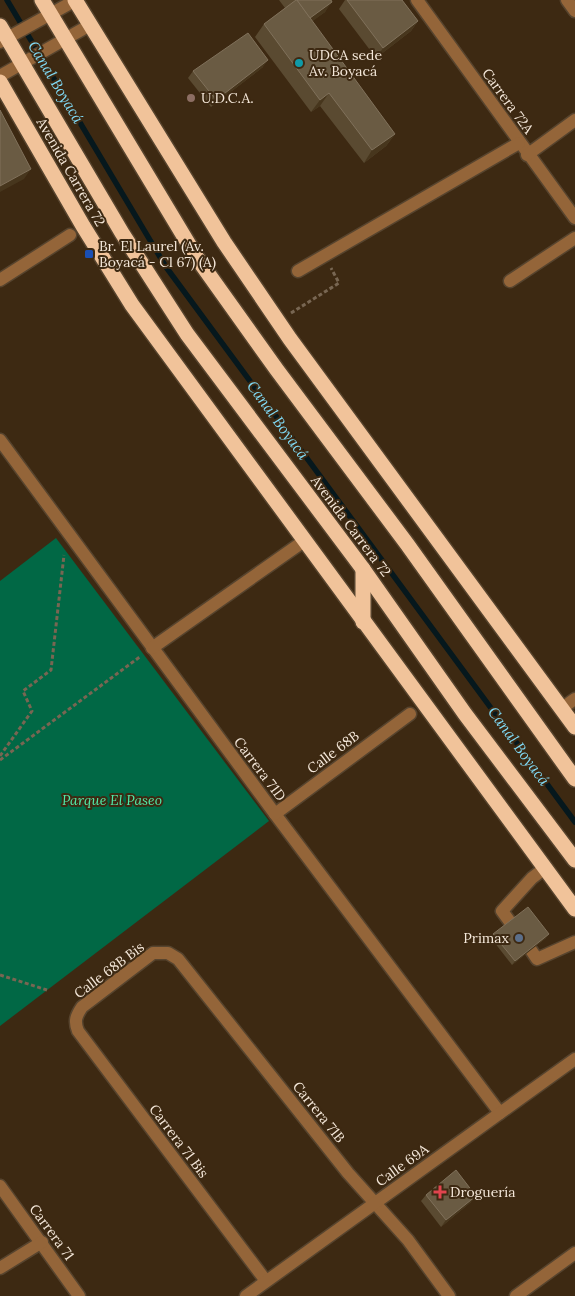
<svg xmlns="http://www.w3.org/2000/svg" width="575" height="1296" font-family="Lora,serif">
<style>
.green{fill:#016845}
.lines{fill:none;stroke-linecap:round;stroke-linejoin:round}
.stream{stroke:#06181d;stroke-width:5.5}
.minor-casing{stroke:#57442e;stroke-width:15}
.highway-casing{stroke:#57442e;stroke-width:18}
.path{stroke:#786652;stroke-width:3;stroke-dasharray:4 2.5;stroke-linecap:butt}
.minor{stroke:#946539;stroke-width:12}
.highway{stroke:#f1c39a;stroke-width:15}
.wall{fill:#5a4a31}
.shaded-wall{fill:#47361d}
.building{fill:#6a5b43;stroke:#80715b}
.culture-dot{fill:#0f9aa8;stroke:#3d2912;stroke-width:2}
.education-dot{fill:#8d6e63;stroke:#3d2912;stroke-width:2}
.transit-dot{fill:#1a4fb4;stroke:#3d2912;stroke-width:2}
.service-dot{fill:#5c6f8a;stroke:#3d2912;stroke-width:2}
.health-dot{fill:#e0444e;stroke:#3d2912;stroke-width:2}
.labels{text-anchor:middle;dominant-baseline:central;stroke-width:4;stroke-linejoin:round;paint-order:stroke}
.poi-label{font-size:14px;fill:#f5e8da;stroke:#3d2912;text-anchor:start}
.street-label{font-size:14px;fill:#f5e8da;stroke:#3d2912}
.park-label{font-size:14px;font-style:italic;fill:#51e9a8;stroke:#3d2912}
.water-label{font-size:15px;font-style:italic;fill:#80dbf7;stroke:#3d2912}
</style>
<rect width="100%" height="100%" fill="#3d2912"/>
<polygon class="green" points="56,538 269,821 0,1026 0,581"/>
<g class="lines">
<polyline class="stream" points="7,0 166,267 575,822"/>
<defs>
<g id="minor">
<polyline points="417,0 575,218"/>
<polyline points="567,0 575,11"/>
<polyline points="0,42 76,0"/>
<polyline points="0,76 90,25"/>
<polyline points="527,155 575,120"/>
<polyline points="298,271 519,143"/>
<polyline points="0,280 70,235"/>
<polyline points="510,281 575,238"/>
<polyline points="0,440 275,814 500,1113"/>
<polyline points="152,648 304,541"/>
<polyline points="561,709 575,699"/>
<polyline points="275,814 410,714"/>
<polyline points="510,922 502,911 532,878 545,868"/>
<polyline points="531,950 537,959 575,942"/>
<polyline points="0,1186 79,1296"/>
<polyline points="0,1268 42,1242"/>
<path d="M266,1281l-188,-250c-4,-10 -2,-15 4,-24l71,-54h15l10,6 170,214 60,67 41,56"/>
<polyline points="246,1296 575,1059"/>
<polyline points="516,1296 575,1253"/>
</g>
<g id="highway">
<polyline points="42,0 197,258 277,370 407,544 575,779"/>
<polyline points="75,0 224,242 290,339 575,727"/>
<polyline points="0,26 122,233 187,334 363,569 465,714 575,860"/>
<polyline points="0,82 83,226 132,305 575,909"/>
<polyline points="363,622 363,569"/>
</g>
</defs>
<use href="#minor" class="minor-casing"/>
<use href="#highway" class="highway-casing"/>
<g class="path">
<polyline points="291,313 339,283 331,268"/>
<polyline points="0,756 32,711 23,691 51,670 64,555"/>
<polyline points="0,760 141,656"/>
<polyline points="0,975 47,990"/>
</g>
<use href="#minor" class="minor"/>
<use href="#highway" class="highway"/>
</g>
<g class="wall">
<polygon points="279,0 331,0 325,12 312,21 395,134 386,146 364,163 320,106 311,112 255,37 264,24 285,8"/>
<polygon points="345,0 402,0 418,21 411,31 376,58 339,9"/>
<polygon points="263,67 211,107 188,78 193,71"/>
<polygon points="493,934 546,938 512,965 491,938"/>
<polygon points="426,1195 471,1202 441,1227 421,1201"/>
</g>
<g class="shaded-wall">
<polygon points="332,2 325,12 301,30 308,20"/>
<polygon points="418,21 411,31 376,58 383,48"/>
<polygon points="268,60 263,67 211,107 216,100"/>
<polygon points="329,93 320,106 311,112 320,100"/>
<polygon points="395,134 386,146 364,163 372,150"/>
<polygon points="31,169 24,179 0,192 0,186"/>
<polygon points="549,934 546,938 512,965 515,961"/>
<polygon points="476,1196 471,1202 441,1227 446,1220"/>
</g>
<g class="building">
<polygon points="296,0 297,0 395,134 372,150 329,93 320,100 264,24"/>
<polygon points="297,0 331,0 332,2 310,18"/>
<polygon points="347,0 402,0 418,21 383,48"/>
<polygon points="248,33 268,60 216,100 193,71"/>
<polygon points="0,110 31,169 0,186"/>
<polygon points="528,907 549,934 515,961 493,934"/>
<polygon points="456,1170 476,1196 446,1220 426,1195"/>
</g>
<circle class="culture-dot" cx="299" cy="63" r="5"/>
<circle class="education-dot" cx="191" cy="98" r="5"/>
<rect class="transit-dot" x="84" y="249" width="10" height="10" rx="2.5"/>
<circle class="service-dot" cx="519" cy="938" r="5"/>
<path class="health-dot" d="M437.5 1184.5h5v5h5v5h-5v5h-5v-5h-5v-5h5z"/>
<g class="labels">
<g class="poi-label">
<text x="309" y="55">UDCA sede<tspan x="309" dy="16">Av. Boyacá</tspan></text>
<text x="201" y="98">U.D.C.A.</text>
<text x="99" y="246">Br. El Laurel (Av.<tspan x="99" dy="16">Boyacá - Cl 67) (A)</tspan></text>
<text x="509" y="938" text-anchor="end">Primax</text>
<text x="450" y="1192">Droguería</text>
</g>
<g class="street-label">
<text transform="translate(508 101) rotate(54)">Carrera 72A</text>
<text transform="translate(71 172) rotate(60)">Avenida Carrera 72</text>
<text transform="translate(351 526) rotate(53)">Avenida Carrera 72</text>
<text transform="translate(333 752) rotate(-37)">Calle 68B</text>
<text transform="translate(260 769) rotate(53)">Carrera 71D</text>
<text transform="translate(109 970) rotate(-37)">Calle 68B Bis</text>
<text transform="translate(319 1112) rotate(51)">Carrera 71B</text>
<text transform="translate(179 1141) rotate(53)">Carrera 71 Bis</text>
<text transform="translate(402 1165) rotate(-36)">Calle 69A</text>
<text transform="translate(52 1232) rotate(54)">Carrera 71</text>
</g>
<g class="park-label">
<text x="112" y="800">Parque El Paseo</text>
</g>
<g class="water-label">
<text transform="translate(56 82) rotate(59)">Canal Boyacá</text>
<text transform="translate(278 420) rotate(54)">Canal Boyacá</text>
<text transform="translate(519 746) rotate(54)">Canal Boyacá</text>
</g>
</g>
</svg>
